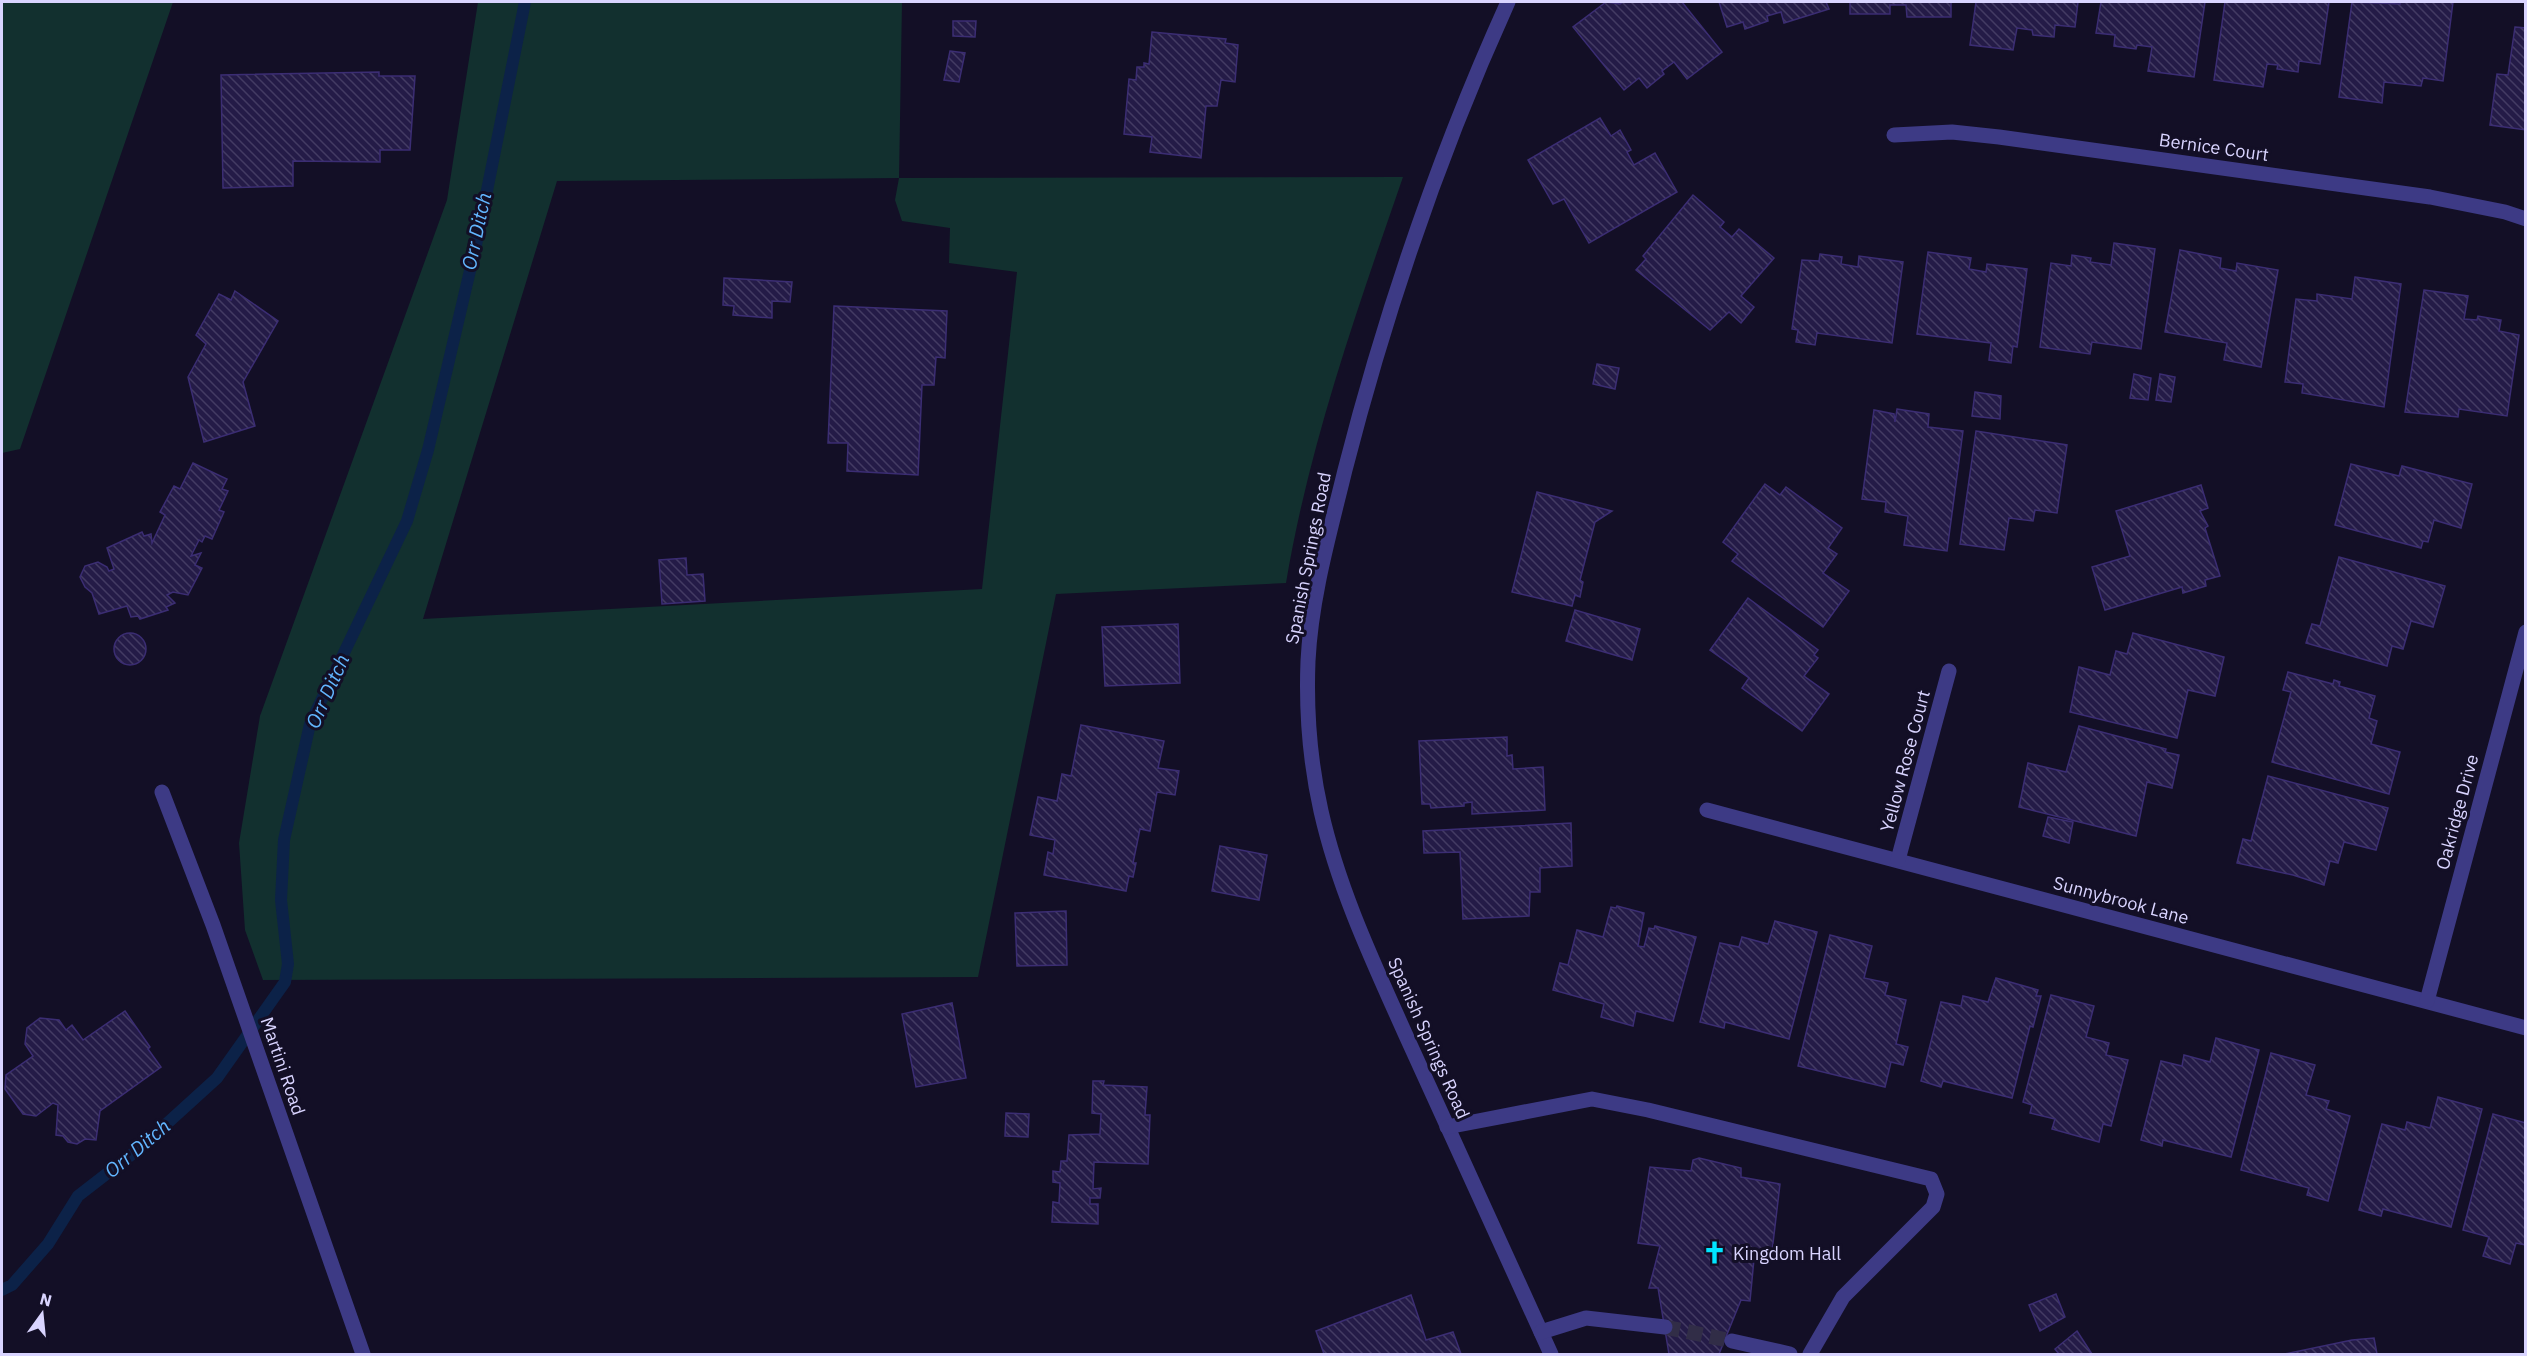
<svg xmlns="http://www.w3.org/2000/svg" width="2527" height="1356" font-family="'IBM Plex Sans',sans-serif">
<style>
.grass{fill:#12302f;fill-rule:evenodd}
.lines{fill:none;stroke-linecap:round;stroke-linejoin:round}
.stream{stroke:#0c2248;stroke-width:12}
.building{fill:url(#building-back-hatch);stroke:#3b2d73;stroke-width:1.5}
.minor-tunnel{stroke:#312d47;stroke-width:15;stroke-dasharray:15 8;stroke-linecap:butt}
.minor{stroke:#3d3a85;stroke-width:15}
.labels{text-anchor:middle;dominant-baseline:central;stroke-width:6;stroke-linejoin:round;paint-order:stroke}
.street-label{font-size:18px;fill:#d9d4ff;stroke:#130f26}
.poi-label{font-size:18px;fill:#d9d4ff;stroke:#130f26;text-anchor:start}
.water-label{font-size:20px;font-style:italic;fill:#62b6ff;stroke:#130f26}
</style>
<defs>
<pattern id="building-back-hatch" width="6" height="6" patternUnits="userSpaceOnUse" patternTransform="scale(1.5)"><rect width="6" height="6" fill="#241b47"/><path d="M-1 5l2 2M0 0l6 6M5-1l2 2" fill="none" stroke="#433b63"/></pattern>
</defs>
<rect width="100%" height="100%" fill="#130f26"/>
<g class="grass">
<polygon points="2,2 173,2 20,449 2,453"/>
<path d="M478,2h424l-3,176 504,-1c-46,133 -94,268 -117,406l-230,11 -78,383 -715,3 -18,-50 -6,-87 21,-127 187,-516zM899,178l-4,22 7,21 48,7 -1,35 68,9 -35,317 -559,30 134,-438z"/>
</g>
<g class="lines">
<polyline class="stream" points="2,1290 12,1285 48,1244 78,1196 140,1148 217,1078 285,982 288,964 281,900 284,840 310,724 407,521 428,450 476,245 525,2"/>
</g>
<g class="building">
<polygon points="1606,2 1620,4 1623,2 1682,2 1722,52 1687,79 1674,62 1662,71 1664,74 1647,88 1639,78 1624,90 1573,27"/>
<polygon points="1719,2 1826,2 1829,9 1784,23 1781,12 1767,16 1768,21 1745,29 1743,22 1727,27"/>
<polygon points="1850,2 1951,2 1951,17 1907,17 1906,5 1890,5 1890,14 1850,14"/>
<polygon points="1976,2 2078,2 2075,27 2055,25 2054,37 2033,35 2032,30 2017,28 2013,50 1970,45"/>
<polygon points="2101,2 2205,2 2194,77 2148,71 2152,47 2137,45 2136,49 2114,46 2115,35 2096,33"/>
<polygon points="2225,2 2329,2 2320,64 2299,61 2298,72 2277,69 2278,65 2267,64 2263,87 2214,80"/>
<polygon points="2352,2 2400,4 2400,2 2453,2 2443,81 2423,78 2421,86 2384,82 2382,103 2339,97"/>
<polygon points="953,21 976,21 975,37 953,36"/>
<polygon points="2515,27 2526,28 2526,130 2490,125 2497,74 2508,75"/>
<polygon points="1152,32 1226,39 1225,43 1238,45 1235,82 1221,80 1217,106 1206,106 1201,158 1150,152 1152,137 1124,134 1129,79 1136,80 1137,67 1144,67 1144,63 1149,64"/>
<polygon points="950,51 965,53 959,82 944,80"/>
<polygon points="379,72 379,76 415,76 410,150 380,150 380,162 293,161 293,186 223,188 221,75"/>
<polygon points="1600,118 1611,136 1620,130 1631,150 1627,152 1634,165 1655,153 1677,192 1589,243 1564,199 1553,204 1528,160"/>
<polygon points="1693,195 1724,222 1720,227 1732,237 1739,229 1774,258 1741,296 1754,307 1741,323 1729,312 1710,330 1636,270 1646,259 1643,256"/>
<polygon points="2114,243 2155,249 2141,349 2092,342 2090,354 2040,347 2051,263 2071,266 2072,255 2091,258 2090,262 2111,265"/>
<polygon points="2180,250 2221,258 2220,268 2236,271 2237,263 2278,270 2261,367 2224,360 2227,343 2165,332"/>
<polygon points="1928,252 1971,258 1969,269 1986,272 1987,264 2027,269 2017,347 2013,346 2011,363 1989,360 1991,343 1917,334"/>
<polygon points="1820,254 1842,257 1841,264 1858,267 1859,256 1903,262 1892,343 1817,333 1815,345 1796,342 1798,330 1792,329 1802,260 1819,261"/>
<polygon points="2355,277 2401,284 2384,407 2302,393 2303,384 2285,382 2296,299 2317,301 2317,294 2352,299"/>
<polygon points="724,278 792,282 790,302 772,301 772,318 733,315 734,306 723,305"/>
<polygon points="2424,290 2468,296 2464,319 2477,320 2478,316 2501,320 2499,331 2519,335 2507,416 2459,409 2458,417 2405,412"/>
<polygon points="235,291 278,321 243,382 255,426 204,442 188,377 206,344 196,335 219,294 231,300"/>
<polygon points="834,306 947,311 945,358 936,357 934,385 922,385 918,475 847,471 848,443 828,443"/>
<polygon points="1597,364 1619,368 1615,389 1593,384"/>
<polygon points="2134,374 2151,378 2148,400 2130,398"/>
<polygon points="2160,374 2175,377 2171,402 2156,400"/>
<polygon points="1975,392 2001,396 2000,419 1972,416"/>
<polygon points="1897,409 1929,414 1928,427 1963,431 1947,551 1904,545 1908,516 1885,512 1886,502 1862,499 1874,410 1894,414 1895,422"/>
<polygon points="1976,431 2067,445 2057,513 2035,510 2033,521 2009,518 2004,550 1960,544"/>
<polygon points="193,463 227,479 222,489 228,491 219,510 224,512 212,539 205,536 202,542 199,540 191,556 201,553 195,565 202,568 188,595 173,592 167,595 175,603 166,607 168,610 140,619 138,616 131,617 127,606 99,614 92,593 85,587 80,577 85,566 98,562 107,567 109,571 114,569 107,548 142,532 144,536 151,534 152,543 165,515 160,512 174,486 180,489"/>
<polygon points="2351,464 2399,476 2402,466 2472,484 2461,528 2434,520 2428,542 2423,541 2421,548 2335,525"/>
<polygon points="1765,484 1780,495 1786,487 1842,528 1828,548 1837,554 1823,573 1849,591 1823,627 1732,561 1738,554 1723,542"/>
<polygon points="2201,485 2208,508 2200,511 2208,526 2205,528 2220,576 2205,580 2206,586 2183,593 2182,587 2105,610 2092,567 2130,556 2116,511"/>
<polygon points="1537,492 1612,511 1595,522 1580,580 1583,582 1580,597 1575,595 1572,606 1512,592"/>
<polygon points="2339,557 2445,586 2433,627 2411,621 2403,649 2392,646 2387,666 2306,643 2312,624 2320,626"/>
<polygon points="686,558 687,575 703,574 705,601 662,604 659,560"/>
<polygon points="1748,598 1818,650 1814,655 1818,658 1804,676 1829,694 1802,731 1742,688 1749,678 1710,650"/>
<polygon points="1575,610 1640,629 1632,660 1566,641"/>
<polygon points="1178,624 1180,683 1105,686 1102,627"/>
<circle cx="130" cy="649" r="16"/>
<polygon points="2133,633 2224,657 2215,696 2188,690 2177,738 2070,712 2079,667 2110,675 2116,651 2127,654"/>
<polygon points="2288,672 2333,684 2334,680 2340,682 2339,686 2375,696 2369,718 2377,721 2371,744 2400,752 2389,794 2272,762 2291,692 2283,690"/>
<polygon points="1081,725 1164,741 1158,768 1179,771 1175,795 1157,792 1150,831 1140,829 1133,863 1136,863 1133,877 1129,876 1126,891 1044,875 1048,852 1053,854 1055,840 1030,835 1038,797 1057,801 1062,774 1071,776"/>
<polygon points="2079,726 2166,749 2165,752 2179,755 2172,788 2147,782 2136,836 2019,807 2028,763 2066,772"/>
<polygon points="1507,737 1507,756 1512,755 1513,769 1543,767 1545,810 1472,814 1472,802 1464,803 1464,806 1431,808 1430,804 1422,804 1419,741"/>
<polygon points="2268,776 2388,808 2376,850 2344,842 2338,863 2330,861 2324,885 2293,875 2237,863 2243,839 2251,841"/>
<polygon points="2048,817 2073,822 2069,843 2043,836"/>
<polygon points="1571,823 1572,866 1540,868 1540,892 1530,892 1529,916 1463,919 1460,852 1424,853 1423,831"/>
<polygon points="1220,846 1267,855 1259,900 1212,891"/>
<polygon points="1617,906 1644,913 1638,946 1644,947 1649,928 1654,929 1655,926 1696,937 1673,1021 1636,1011 1633,1026 1601,1017 1604,1004 1553,990 1560,963 1568,965 1577,930 1603,937 1611,907 1616,908"/>
<polygon points="1066,911 1067,965 1017,966 1015,913"/>
<polygon points="1775,921 1817,932 1789,1039 1725,1022 1724,1028 1700,1022 1720,943 1739,947 1742,937 1768,944"/>
<polygon points="1830,935 1872,946 1864,978 1888,983 1885,995 1906,1000 1896,1044 1908,1047 1903,1065 1891,1062 1885,1087 1798,1066"/>
<polygon points="1996,978 2038,990 2036,996 2041,996 2033,1027 2030,1026 2012,1098 1943,1081 1941,1087 1921,1081 1941,1002 1961,1006 1963,996 1988,1002"/>
<polygon points="2051,995 2094,1006 2086,1037 2109,1043 2106,1055 2128,1060 2111,1126 2103,1124 2099,1142 2052,1129 2055,1119 2030,1113 2032,1105 2023,1102"/>
<polygon points="952,1003 966,1078 916,1087 902,1014"/>
<polygon points="125,1011 150,1047 148,1049 161,1067 100,1111 96,1140 85,1139 77,1144 68,1142 63,1136 56,1135 58,1105 53,1103 36,1116 23,1114 5,1089 6,1075 33,1056 25,1044 27,1028 40,1018 59,1020 66,1030 72,1025 83,1040"/>
<polygon points="2216,1038 2259,1050 2231,1157 2163,1140 2162,1146 2141,1140 2161,1061 2182,1066 2184,1055 2210,1062"/>
<polygon points="2271,1053 2315,1065 2306,1095 2329,1101 2326,1109 2350,1116 2328,1201 2307,1195 2309,1188 2241,1170"/>
<polygon points="1093,1081 1104,1081 1103,1085 1147,1087 1145,1115 1150,1115 1148,1164 1094,1162 1093,1189 1101,1188 1100,1198 1090,1198 1090,1204 1098,1204 1098,1224 1052,1222 1053,1202 1059,1203 1060,1183 1053,1182 1053,1171 1060,1172 1061,1161 1067,1161 1069,1135 1100,1134 1101,1114 1092,1113"/>
<polygon points="2438,1097 2482,1109 2451,1227 2383,1209 2381,1216 2359,1210 2382,1124 2405,1130 2407,1122 2430,1128"/>
<polygon points="1006,1113 1029,1114 1028,1137 1005,1136"/>
<polygon points="2493,1114 2526,1123 2526,1245 2516,1243 2510,1264 2483,1256 2489,1237 2463,1230"/>
<polygon points="1699,1158 1741,1168 1741,1177 1780,1184 1771,1260 1754,1259 1750,1301 1741,1300 1719,1354 1669,1354 1658,1288 1649,1288 1660,1246 1638,1243 1650,1167 1691,1171 1693,1160"/>
<polygon points="2056,1294 2065,1317 2040,1331 2029,1305"/>
<polygon points="1411,1295 1426,1340 1453,1332 1461,1354 1324,1354 1316,1331"/>
<polygon points="2077,1331 2092,1354 2059,1354 2055,1349"/>
<polygon points="2374,1338 2377,1354 2285,1354 2352,1340"/>
</g>
<g class="lines">
<polyline class="minor-tunnel" points="1665,1327 1732,1341"/>
<g class="minor">
<path d="M1508,2c-68,150 -122,308 -163,468 -15,62 -34,127 -37,191 -2,50 2,101 13,150 18,80 54,155 87,229 47,105 96,209 143,314"/>
<polyline points="1894,135 1952,132 1999,137 2430,197 2505,212 2526,219"/>
<polyline points="162,792 213,925 363,1354"/>
<polyline points="1707,810 2526,1028"/>
<polyline points="1898,860 1949,671"/>
<polyline points="2427,1001 2526,632"/>
<polyline points="1447,1127 1592,1099 1648,1110 1931,1179 1937,1194 1933,1207 1843,1297 1810,1354"/>
<polyline points="1541,1332 1586,1318 1665,1327"/>
<polyline points="1732,1341 1790,1354"/>
</g>
</g>
<defs>
<symbol id="church-bare" viewBox="-9 -9 18 18"><path d="M-1.2-6h2.4v3.5h3.3v2.4h-3.3V6h-2.4V-.1h-3.3v-2.4h3.3Z" fill="#00e5ff" stroke="#130f26" stroke-width="2.5" paint-order="stroke"/></symbol>
</defs>
<g fill-rule="evenodd">
<use href="#church-bare" x="1698" y="1236" width="33" height="33"/>
</g>
<g class="labels">
<g class="street-label">
<text transform="translate(2214 147) rotate(8)">Bernice Court</text>
<text transform="translate(1308 558) rotate(-79)">Spanish Springs Road</text>
<text transform="translate(1905 761) rotate(-75)">Yellow Rose Court</text>
<text transform="translate(2457 812) rotate(-75)">Oakridge Drive</text>
<text transform="translate(2121 900) rotate(15)">Sunnybrook Lane</text>
<text transform="translate(1429 1038) rotate(66)">Spanish Springs Road</text>
<text transform="translate(283 1066) rotate(71)">Martini Road</text>
</g>
<g class="poi-label">
<text x="1733" y="1253">Kingdom Hall</text>
</g>
<g class="water-label">
<text transform="translate(476 231) rotate(-78)">Orr Ditch</text>
<text transform="translate(327 691) rotate(-66)">Orr Ditch</text>
<text transform="translate(137 1148) rotate(-40)">Orr Ditch</text>
</g>
</g>
<rect width="2527" height="1356" fill="none" stroke="#d9d4ff" stroke-width="6"/>
<g transform="translate(42 1314) rotate(15)" stroke="#130f26" stroke-width="4.5" paint-order="stroke">
<path d="M0-4.5L10 22L0 15L-10 22Z" fill="#d9d4ff"/>
<text y="-9" font-size="16" font-weight="bold" text-anchor="middle" fill="#d9d4ff">N</text>
</g>
</svg>
